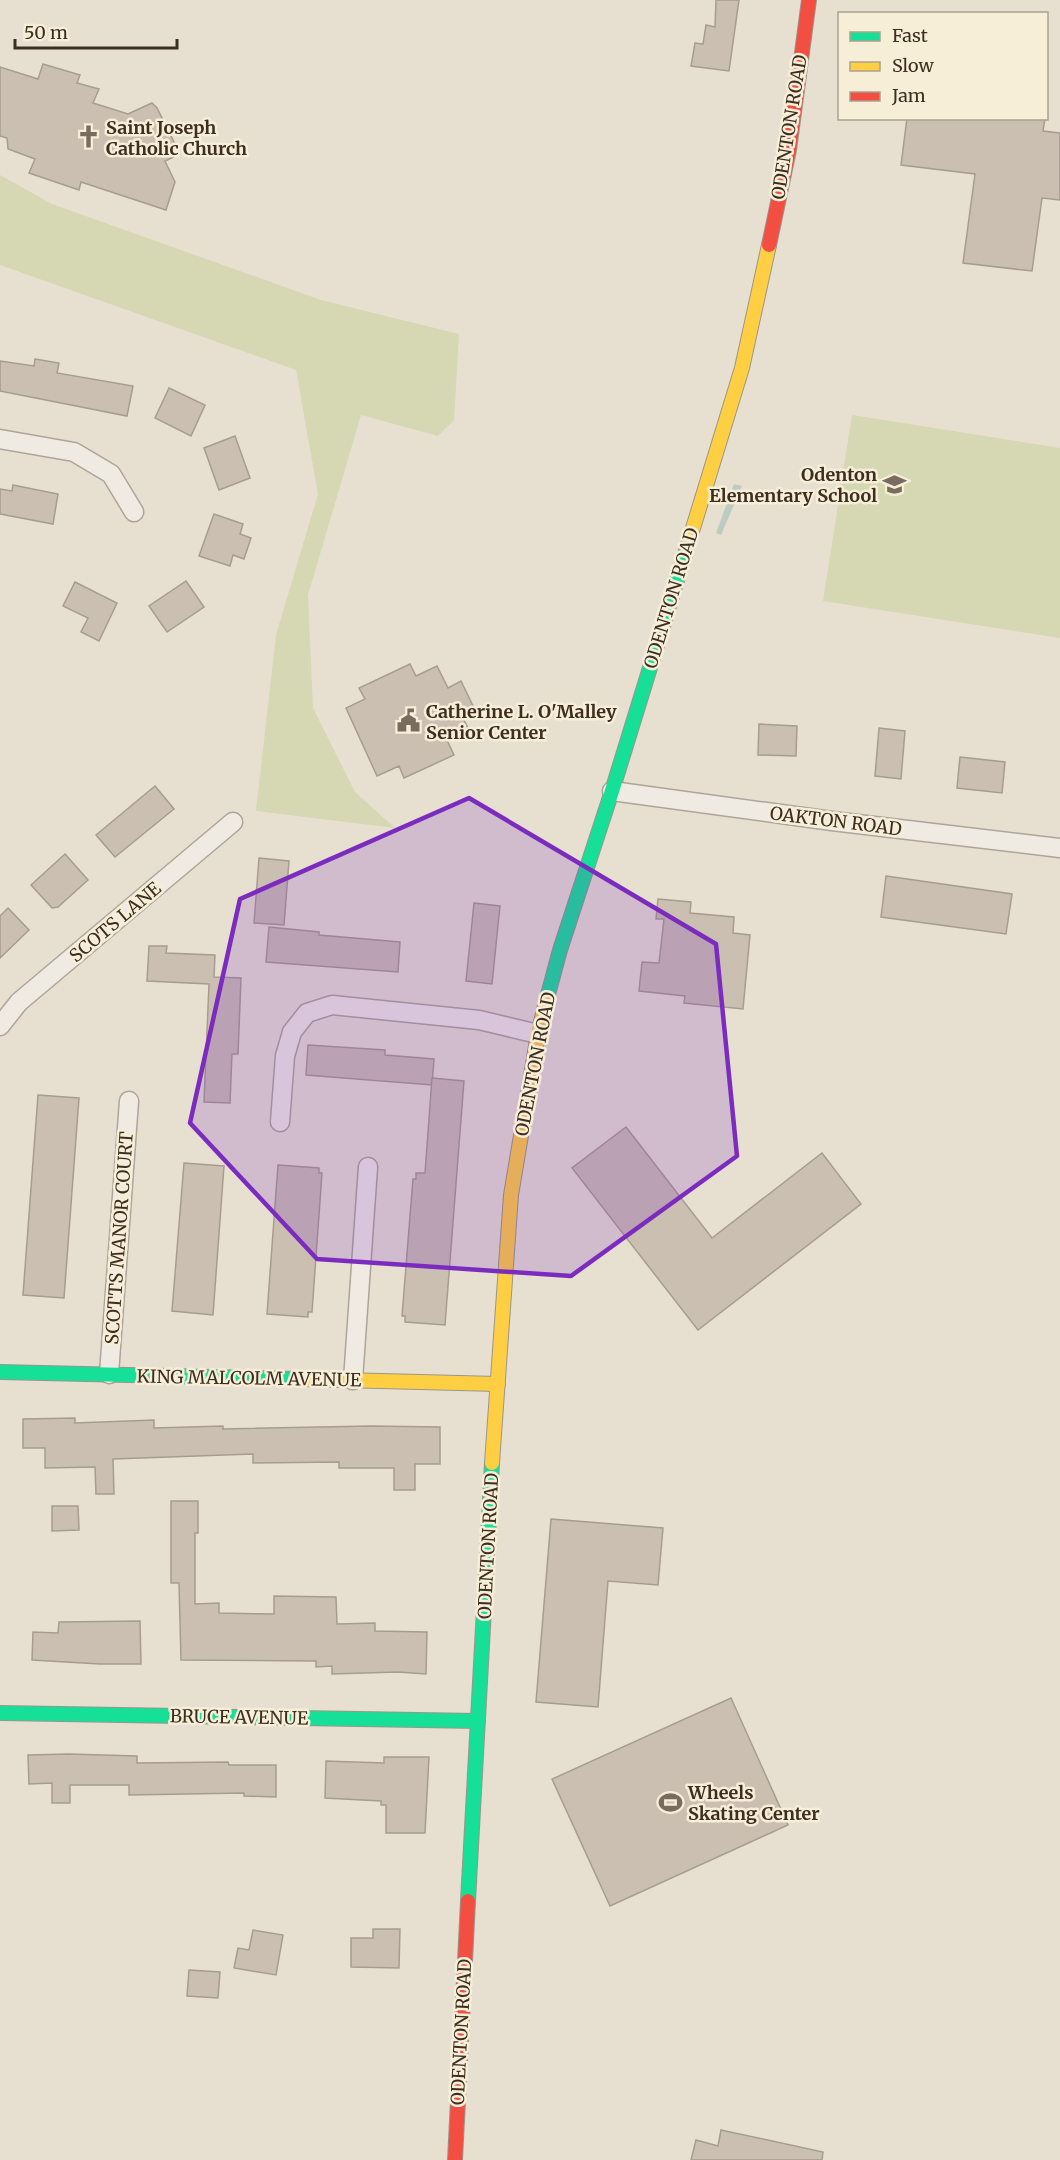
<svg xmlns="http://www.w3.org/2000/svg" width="1060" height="2160" font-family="Merriweather,serif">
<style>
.green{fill:#d6d7b3}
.water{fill:#bcccc2}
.building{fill:#cbbfb2;stroke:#a89c90;stroke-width:1.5}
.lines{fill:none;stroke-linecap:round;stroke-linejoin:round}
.street-casing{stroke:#ada599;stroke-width:21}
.fast-casing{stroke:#9c958a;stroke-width:16}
.slow-casing{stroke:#9c958a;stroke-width:16}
.jam-casing{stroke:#9c958a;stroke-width:16}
.street{stroke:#efebe3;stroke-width:18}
.fast{stroke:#16e098;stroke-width:14}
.slow{stroke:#ffcf43;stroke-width:14}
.jam{stroke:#f24e42;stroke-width:14}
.marked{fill:#7b2cbf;fill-opacity:0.2;stroke:#7b2cbf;stroke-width:4.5;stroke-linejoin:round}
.labels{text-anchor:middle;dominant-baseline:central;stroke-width:5;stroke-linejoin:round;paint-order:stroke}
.poi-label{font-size:18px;font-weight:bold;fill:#3d2e20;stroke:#f7eed8;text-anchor:start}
.street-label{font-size:18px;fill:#3d2e20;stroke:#f7eed8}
</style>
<rect width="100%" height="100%" fill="#e7e0d1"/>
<g class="green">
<polygon points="0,175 52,204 321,300 459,334 454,420 438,436 361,415 308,595 313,708 355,792 395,828 256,811 276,635 318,494 296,370 0,265"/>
<polygon points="852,415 1060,448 1060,638 823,601"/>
</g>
<polygon class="water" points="734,484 742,486 721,535 716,533"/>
<g class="building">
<polygon points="716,0 739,0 729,71 691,66 695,43 703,44 706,25 715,27"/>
<polygon points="43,64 80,75 77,83 99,89 93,103 128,114 152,103 157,108 180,154 165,161 175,182 166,210 81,182 79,190 29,173 35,159 8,149 7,138 0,136 0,67 38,79"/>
<polygon points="907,118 1045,118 1043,131 1060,133 1060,200 1042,198 1032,271 963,263 975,174 901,165"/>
<polygon points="35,359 59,363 57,373 133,386 127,416 0,391 0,361 34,366"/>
<polygon points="169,388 205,405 191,436 155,418"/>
<polygon points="235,436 250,478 219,490 204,448"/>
<polygon points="13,485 58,494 53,524 0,514 0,489 12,491"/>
<polygon points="214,514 243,524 240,534 251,538 244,559 233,555 230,566 199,556"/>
<polygon points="186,581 204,607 167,632 149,606"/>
<polygon points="75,582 117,603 99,641 81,632 88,618 63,606"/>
<polygon points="410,664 416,676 437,666 448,688 461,681 473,706 460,712 469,730 447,740 454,755 404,778 399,766 377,776 346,708 365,699 359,688"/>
<polygon points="759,724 797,726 796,756 758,755"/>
<polygon points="879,728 905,731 901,779 875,776"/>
<polygon points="960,757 1005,762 1002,793 957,788"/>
<polygon points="155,786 174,809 115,857 96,835"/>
<polygon points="65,854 88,880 58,907 52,908 31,885"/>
<polygon points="259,858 289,861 284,925 254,923"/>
<polygon points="886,876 1012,894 1006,934 881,917"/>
<polygon points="658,899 691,902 690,913 734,917 733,933 750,935 743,1009 684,1003 685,996 639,991 642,962 659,963 664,919 656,919"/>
<polygon points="474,903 500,906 492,984 466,981"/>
<polygon points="8,908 29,930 0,958 0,916"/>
<polygon points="269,927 319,932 319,935 400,942 398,972 266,962"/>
<polygon points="149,946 167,946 166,953 215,955 214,977 241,978 238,1054 232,1054 230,1103 204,1102 209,984 147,981"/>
<polygon points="308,1045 385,1050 385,1055 434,1059 432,1085 306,1075"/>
<polygon points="432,1078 464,1081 445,1325 405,1322 405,1316 402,1316 413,1179 416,1179 416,1173 425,1173"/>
<polygon points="38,1095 79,1098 64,1298 23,1295"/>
<polygon points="626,1127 712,1238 822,1153 861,1204 698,1330 572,1168"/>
<polygon points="184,1163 224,1166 213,1315 172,1311"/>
<polygon points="278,1165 319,1168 319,1173 322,1173 312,1312 308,1312 308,1317 267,1314"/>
<polygon points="75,1418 75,1423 154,1420 154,1428 223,1426 223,1429 371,1426 440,1427 440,1464 415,1464 415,1490 394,1490 394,1468 339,1468 339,1462 253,1463 253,1454 113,1459 114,1494 96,1494 95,1467 45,1468 45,1448 23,1448 23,1419"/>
<polygon points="171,1501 198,1501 198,1533 195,1533 195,1604 219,1603 219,1613 274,1614 274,1596 336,1597 337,1624 375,1623 375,1631 427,1632 426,1674 398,1672 332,1674 332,1666 316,1667 316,1661 181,1660 179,1583 171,1583"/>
<polygon points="52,1506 78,1506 79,1530 52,1531"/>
<polygon points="551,1519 663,1528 658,1585 608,1581 598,1707 536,1702"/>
<polygon points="140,1621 141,1664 100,1664 32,1660 33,1632 58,1633 59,1622"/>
<polygon points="731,1698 788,1825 610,1906 552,1779"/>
<polygon points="69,1754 137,1756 137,1763 228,1762 229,1765 276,1765 276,1797 244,1796 244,1793 129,1795 129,1785 70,1785 70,1803 52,1803 52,1783 29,1784 28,1755"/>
<polygon points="384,1757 429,1757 425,1833 386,1833 386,1805 381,1805 381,1801 325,1798 326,1761 384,1763"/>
<polygon points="373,1929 400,1929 399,1968 351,1967 351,1938 373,1938"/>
<polygon points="253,1930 283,1935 276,1975 234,1968 238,1948 249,1950"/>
<polygon points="189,1970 220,1972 218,1998 187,1996"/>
<polygon points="721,2130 823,2152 822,2160 691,2160 696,2140 718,2146"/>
</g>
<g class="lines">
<defs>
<g id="street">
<polyline points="0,439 74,452 111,474 134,512"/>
<polyline points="612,791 832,821 1060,848"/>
<polyline points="0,1026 19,1002 233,822"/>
<polyline points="280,1122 285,1056 292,1032 307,1013 332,1005 479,1020 538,1034"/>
<polyline points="109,1374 129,1101"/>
<polyline points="353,1380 368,1167"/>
</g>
<g id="fast">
<polyline points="546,1002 560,950 612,791 690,538"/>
<polyline points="0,1372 302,1379"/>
<polyline points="0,1713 478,1721"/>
<polyline points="468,1901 492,1463"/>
</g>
<g id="slow">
<polyline points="690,538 742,368 769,245"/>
<polyline points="302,1379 498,1384"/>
<polyline points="492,1463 511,1195 538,1034 546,1002"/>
</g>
<g id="jam">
<polyline points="769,245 789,150 809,0"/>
<polyline points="455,2160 468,1901"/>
</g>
</defs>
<use href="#street" class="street-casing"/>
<use href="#fast" class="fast-casing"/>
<use href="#slow" class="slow-casing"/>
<use href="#jam" class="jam-casing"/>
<use href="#street" class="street"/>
<use href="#fast" class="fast"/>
<use href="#slow" class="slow"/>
<use href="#jam" class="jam"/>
</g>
<path class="marked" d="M469,798l247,146 21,212 -166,120 -254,-17 -127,-136 50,-224z"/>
<defs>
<symbol id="church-bare" viewBox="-9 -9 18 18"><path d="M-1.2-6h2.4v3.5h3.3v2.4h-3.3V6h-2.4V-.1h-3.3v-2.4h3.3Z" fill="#786c5e" stroke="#f7eed8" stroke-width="2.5" paint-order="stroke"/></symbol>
<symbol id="school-bare" viewBox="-9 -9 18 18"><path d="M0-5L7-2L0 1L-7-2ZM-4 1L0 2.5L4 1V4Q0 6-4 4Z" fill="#786c5e" stroke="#f7eed8" stroke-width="2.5" paint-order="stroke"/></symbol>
<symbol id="civic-bare" viewBox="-9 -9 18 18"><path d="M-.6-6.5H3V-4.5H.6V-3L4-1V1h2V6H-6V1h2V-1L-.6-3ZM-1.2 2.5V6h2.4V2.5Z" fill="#786c5e" stroke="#f7eed8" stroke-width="2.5" paint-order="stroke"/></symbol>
<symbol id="stadium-bare" viewBox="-9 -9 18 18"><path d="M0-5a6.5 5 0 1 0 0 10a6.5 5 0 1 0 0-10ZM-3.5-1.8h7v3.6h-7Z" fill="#786c5e" stroke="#f7eed8" stroke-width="2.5" paint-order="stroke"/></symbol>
</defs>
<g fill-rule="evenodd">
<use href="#church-bare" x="72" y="120" width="33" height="33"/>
<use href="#school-bare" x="878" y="468" width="33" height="33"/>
<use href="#civic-bare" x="392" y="704" width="33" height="33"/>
<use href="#stadium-bare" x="654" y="1786" width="33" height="33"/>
</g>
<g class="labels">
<g class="poi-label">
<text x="106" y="127">Saint Joseph<tspan x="106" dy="21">Catholic Church</tspan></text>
<text x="877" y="474" text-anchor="end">Odenton<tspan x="877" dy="21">Elementary School</tspan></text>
<text x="426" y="711">Catherine L. O'Malley<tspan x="426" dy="21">Senior Center</tspan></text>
<text x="688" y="1792">Wheels<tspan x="688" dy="21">Skating Center</tspan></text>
</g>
<g class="street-label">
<text transform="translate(789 127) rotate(-81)">ODENTON ROAD</text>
<text transform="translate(671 598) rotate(-73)">ODENTON ROAD</text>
<text transform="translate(836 821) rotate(7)">OAKTON ROAD</text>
<text transform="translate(115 922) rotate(-40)">SCOTS LANE</text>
<text transform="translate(535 1064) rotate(-79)">ODENTON ROAD</text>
<text transform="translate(119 1238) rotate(-86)">SCOTTS MANOR COURT</text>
<text transform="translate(249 1378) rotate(1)">KING MALCOLM AVENUE</text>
<text transform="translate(488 1546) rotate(-87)">ODENTON ROAD</text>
<text transform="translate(239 1717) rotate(1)">BRUCE AVENUE</text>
<text transform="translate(461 2032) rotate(-87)">ODENTON ROAD</text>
</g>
</g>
<rect x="838" y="12" width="210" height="108" fill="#f7eed8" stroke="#ada18e" stroke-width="1.5"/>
<rect x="850" y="32" width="30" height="9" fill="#16e098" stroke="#ada18e" stroke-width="1.5"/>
<text x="892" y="42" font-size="18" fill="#3d2e20">Fast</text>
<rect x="850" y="62" width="30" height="9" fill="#ffcf43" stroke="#ada18e" stroke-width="1.5"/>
<text x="892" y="72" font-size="18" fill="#3d2e20">Slow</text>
<rect x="850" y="92" width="30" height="9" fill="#f24e42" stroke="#ada18e" stroke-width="1.5"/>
<text x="892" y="102" font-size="18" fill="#3d2e20">Jam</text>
<path d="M15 39v9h162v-9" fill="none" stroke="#3d2e20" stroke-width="3"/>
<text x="24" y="39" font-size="18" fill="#3d2e20" stroke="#f7eed8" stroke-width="4.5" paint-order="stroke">50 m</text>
</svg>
